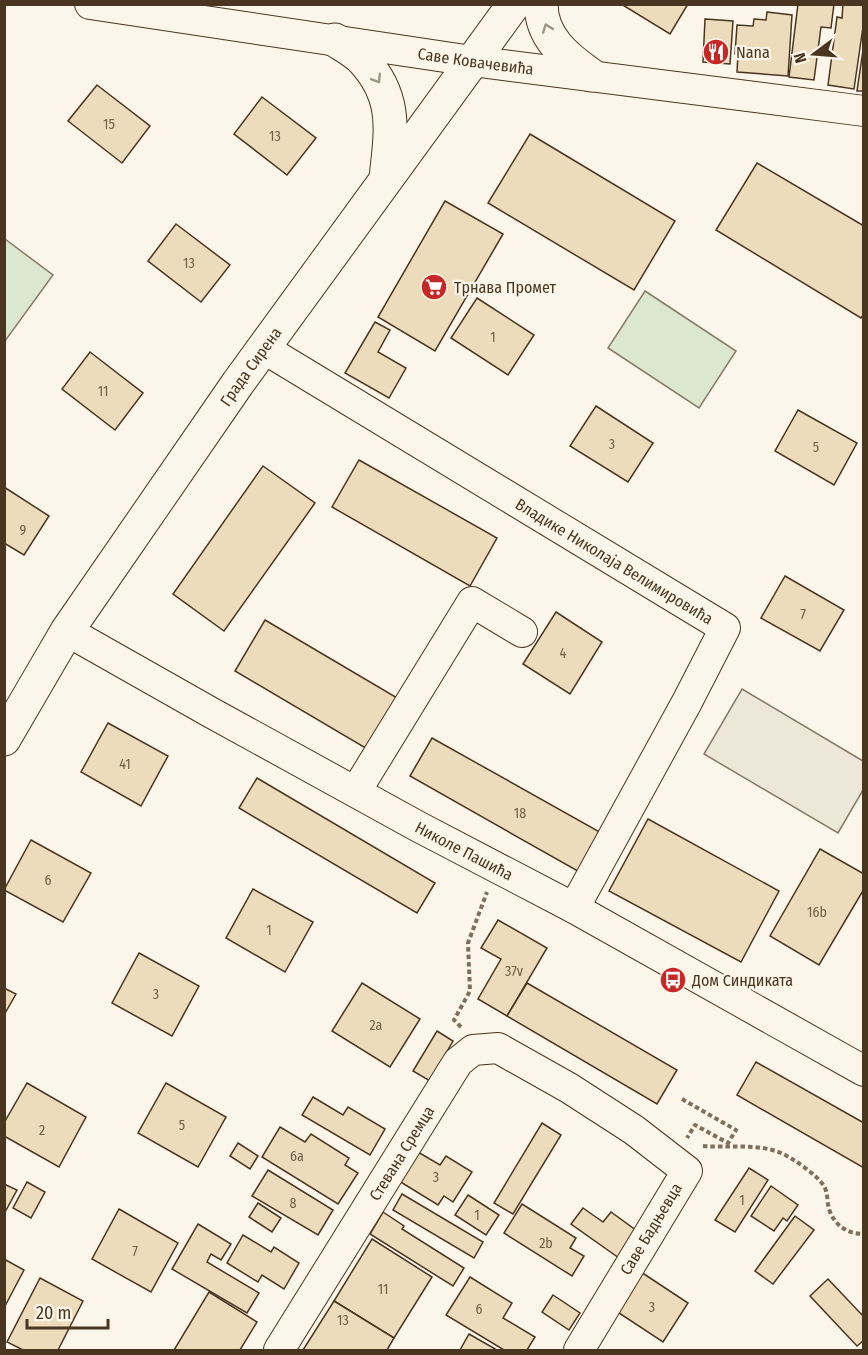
<svg xmlns="http://www.w3.org/2000/svg" width="868" height="1355" font-family="'Fira Sans Condensed',sans-serif">
<style>
.green{fill:#dce7d0;stroke:#887966;stroke-width:1.5}
.parking{fill:#ede7d9;stroke:#887966;stroke-width:1.5}
.building{fill:#ecdcbc;stroke:#4a3520;stroke-width:1.5}
.lines{fill:none;stroke-linecap:round;stroke-linejoin:round}
.minor-casing{stroke:#4a3520;stroke-width:32}
.major-casing{stroke:#4a3520;stroke-width:35}
.path{stroke:#7f6f5c;stroke-width:4;stroke-dasharray:4.5 3;stroke-linecap:butt}
.minor{stroke:#fbf6e9;stroke-width:30}
.major{stroke:#fbf6e9;stroke-width:33}
.oneway{stroke:#a29684}
.labels{text-anchor:middle;dominant-baseline:central;stroke-width:4.5;stroke-linejoin:round;paint-order:stroke}
.number-label{font-size:14px;fill:#725f47}
.poi-label{font-size:16px;fill:#4a3520;stroke:#fbf6e9;text-anchor:start}
.street-label{font-size:16px;fill:#4a3520;stroke:#fbf6e9}
</style>
<rect width="100%" height="100%" fill="#fbf6e9"/>
<g class="green">
<polygon points="5,239 53,275 5,341"/>
<polygon points="645,291 736,351 699,408 608,348"/>
</g>
<polygon class="parking" points="742,689 863,761 863,790 838,833 704,754"/>
<g class="building">
<polygon points="621,4 688,4 670,34"/>
<polygon points="798,4 834,4 831,28 821,27 814,80 789,77"/>
<polygon points="843,4 864,4 864,20 854,89 828,85 837,17 842,18"/>
<polygon points="767,12 792,15 788,76 737,72 738,54 735,54 737,25 753,26 754,19 766,20"/>
<polygon points="705,19 733,21 730,64 703,62"/>
<polygon points="864,43 864,91 857,91"/>
<polygon points="97,85 150,126 122,163 68,121"/>
<polygon points="262,97 316,138 287,175 234,134"/>
<polygon points="530,134 675,221 634,290 488,203"/>
<polygon points="757,163 864,226 864,314 861,318 716,230"/>
<polygon points="445,201 503,234 435,351 378,317"/>
<polygon points="176,224 230,265 201,302 148,261"/>
<polygon points="477,298 534,335 508,375 451,338"/>
<polygon points="375,322 390,330 378,352 406,368 389,398 345,373"/>
<polygon points="90,352 143,393 115,430 62,389"/>
<polygon points="596,406 653,443 628,482 570,446"/>
<polygon points="798,410 857,443 834,485 775,451"/>
<polygon points="359,460 497,538 470,586 332,507"/>
<polygon points="263,466 315,503 224,631 173,594"/>
<polygon points="4,487 49,516 24,555 4,543"/>
<polygon points="785,576 844,610 820,651 761,618"/>
<polygon points="556,612 602,642 570,694 523,664"/>
<polygon points="265,620 404,702 374,753 235,671"/>
<polygon points="108,723 168,756 141,806 81,772"/>
<polygon points="432,738 605,835 583,874 410,776"/>
<polygon points="257,778 435,883 417,913 239,808"/>
<polygon points="648,819 779,891 741,962 609,891"/>
<polygon points="31,840 91,873 63,922 4,890"/>
<polygon points="820,849 864,874 864,889 819,965 770,936"/>
<polygon points="253,889 313,922 285,972 226,938"/>
<polygon points="498,920 547,948 507,1016 478,999 501,959 481,948"/>
<polygon points="139,953 199,986 172,1036 112,1003"/>
<polygon points="362,983 420,1019 390,1067 332,1031"/>
<polygon points="527,983 677,1070 657,1104 507,1016"/>
<polygon points="4,988 16,994 4,1015"/>
<polygon points="437,1031 453,1041 430,1081 413,1071"/>
<polygon points="756,1062 864,1123 864,1168 737,1095"/>
<polygon points="27,1083 86,1117 59,1167 4,1136 4,1123"/>
<polygon points="166,1083 226,1117 198,1167 138,1133"/>
<polygon points="313,1097 343,1115 348,1107 385,1129 370,1155 302,1115"/>
<polygon points="542,1123 561,1135 513,1214 494,1203"/>
<polygon points="280,1127 305,1142 311,1134 349,1158 345,1165 358,1173 338,1204 262,1157"/>
<polygon points="238,1143 258,1156 250,1169 230,1156"/>
<polygon points="418,1152 440,1165 446,1156 472,1172 453,1202 444,1196 438,1205 399,1181"/>
<polygon points="749,1168 768,1180 735,1232 715,1220"/>
<polygon points="268,1170 333,1210 318,1235 252,1196"/>
<polygon points="27,1182 45,1192 31,1218 13,1208"/>
<polygon points="4,1184 17,1190 4,1214"/>
<polygon points="771,1186 798,1205 787,1221 783,1218 774,1231 751,1216"/>
<polygon points="402,1194 483,1242 474,1258 393,1210"/>
<polygon points="468,1195 499,1215 486,1235 455,1215"/>
<polygon points="258,1203 281,1218 272,1232 249,1217"/>
<polygon points="522,1204 576,1238 570,1248 584,1256 572,1276 504,1233"/>
<polygon points="583,1208 603,1222 611,1212 637,1231 619,1258 571,1224"/>
<polygon points="119,1209 178,1243 151,1292 92,1259"/>
<polygon points="383,1212 404,1226 402,1229 464,1268 453,1286 370,1234"/>
<polygon points="795,1216 814,1230 773,1284 755,1271"/>
<polygon points="198,1224 231,1244 221,1260 211,1254 207,1262 259,1293 247,1313 172,1269"/>
<polygon points="243,1235 271,1252 274,1247 299,1263 284,1289 262,1275 258,1282 227,1263"/>
<polygon points="372,1239 432,1277 394,1338 334,1301"/>
<polygon points="4,1259 24,1270 4,1308"/>
<polygon points="641,1272 688,1303 663,1342 616,1311"/>
<polygon points="470,1277 512,1303 503,1318 535,1337 527,1350 504,1350 446,1315"/>
<polygon points="40,1278 83,1301 58,1350 23,1350 7,1342"/>
<polygon points="828,1279 864,1317 864,1340 857,1346 810,1296"/>
<polygon points="209,1292 257,1322 240,1350 174,1350"/>
<polygon points="553,1295 580,1313 569,1330 542,1312"/>
<polygon points="334,1301 394,1338 387,1350 303,1350"/>
<polygon points="469,1334 497,1350 460,1350"/>
</g>
<g class="lines">
<defs>
<g id="minor">
<path id="s1" d="M90,4l382,57 392,50"/>
<path id="s2" d="M263,348l462,280 -38,74 -113,206"/>
<path id="s3" d="M67,631l143,81 209,115 155,81 290,163"/>
<polyline points="356,791 472,602 522,632"/>
<path id="s4" d="M279,1350l179,-288 15,-12 25,-2 71,40 65,42 53,41 -108,179"/>
</g>
<g id="major">
<path d="M541,4c0,34 26,54 50,71"/>
<path d="M335,40c9,6 19,11 27,19 36,38 29,72 24,119"/>
<path id="s5" d="M4,739l63,-108 171,-248 276,-379"/>
</g>
</defs>
<use href="#minor" class="minor-casing"/>
<use href="#major" class="major-casing"/>
<g class="path">
<polyline points="461,1027 454,1020 470,991 468,943 487,892"/>
<polyline points="682,1099 736,1130 728,1143 695,1125 687,1138"/>
<path d="M703,1146c25,2 54,-3 78,7 12,5 36,22 43,33 4,7 3,16 5,23 5,16 18,25 35,25"/>
</g>
<use href="#minor" class="minor"/>
<use href="#major" class="major"/>
</g>
<defs><path id="oneway-chevron" d="M-2-3.5L2.5 0L-2 3.5" fill="none" stroke-width="1.6" stroke-linecap="round" stroke-linejoin="round" transform="scale(1.5)"/></defs>
<g class="oneway">
<use href="#oneway-chevron" transform="translate(547 28) rotate(-110)"/>
<use href="#oneway-chevron" transform="translate(377 79) rotate(58)"/>
</g>
<defs>
<symbol id="restaurant-disc" viewBox="-11 -11 22 22"><circle r="9.5" fill="#c62828" stroke="#fbf6e9"/><path d="M-5-6h1v4h1v-4h1v4h1v-4h1v5L-1.5 .5V6h-2V.5L-5-1ZM5-6V6H3V1.5H1.5Q1.5-4 5-6Z" fill="#fff"/></symbol>
<symbol id="supermarket-disc" viewBox="-11 -11 22 22"><circle r="9.5" fill="#c62828" stroke="#fbf6e9"/><path d="M-6-5.5h2.5l.6 2H6L4.5 2H-2.5L-4.4-4H-6ZM-1.5 3.2a1.3 1.3 0 1 0 .1 0ZM3 3.2a1.3 1.3 0 1 0 .1 0Z" fill="#fff"/></symbol>
<symbol id="bus-disc" viewBox="-11 -11 22 22"><circle r="9.5" fill="#c62828" stroke="#fbf6e9"/><path d="M-5-6H5V4H4V6H2V4H-2V6H-4V4H-5ZM-3.5-4V0h7V-4ZM-3.5 1.2v1.5H-2V1.2ZM2 1.2v1.5H3.5V1.2Z" fill="#fff"/></symbol>
</defs>
<g fill-rule="evenodd">
<use href="#restaurant-disc" x="701" y="37" width="30" height="30"/>
<use href="#supermarket-disc" x="419" y="272" width="30" height="30"/>
<use href="#bus-disc" x="658" y="965" width="30" height="30"/>
</g>
<g class="labels">
<g class="number-label">
<text x="109" y="124">15</text>
<text x="275" y="136">13</text>
<text x="189" y="263">13</text>
<text x="493" y="337">1</text>
<text x="103" y="391">11</text>
<text x="612" y="444">3</text>
<text x="816" y="447">5</text>
<text x="23" y="530">9</text>
<text x="803" y="614">7</text>
<text x="563" y="653">4</text>
<text x="125" y="764">41</text>
<text x="520" y="813">18</text>
<text x="48" y="880">6</text>
<text x="817" y="912">16b</text>
<text x="269" y="930">1</text>
<text x="514" y="971">37v</text>
<text x="156" y="994">3</text>
<text x="376" y="1025">2a</text>
<text x="182" y="1125">5</text>
<text x="42" y="1130">2</text>
<text x="297" y="1156">6a</text>
<text x="436" y="1177">3</text>
<text x="742" y="1200">1</text>
<text x="293" y="1203">8</text>
<text x="477" y="1215">1</text>
<text x="546" y="1243">2b</text>
<text x="135" y="1251">7</text>
<text x="383" y="1289">11</text>
<text x="652" y="1307">3</text>
<text x="479" y="1309">6</text>
<text x="343" y="1320">13</text>
</g>
<g class="poi-label">
<text x="736" y="52">Nana</text>
<text x="454" y="287">Трнава Промет</text>
<text x="692" y="980">Дом Синдиката</text>
</g>
<g class="street-label">
<text stroke="none"><textPath href="#s1" startOffset="390">Саве Ковачевића</textPath></text>
<text stroke="none"><textPath href="#s5" startOffset="447">Града Сирена</textPath></text>
<text stroke="none"><textPath href="#s2" startOffset="411">Владике Николаја Велимировића</textPath></text>
<text stroke="none"><textPath href="#s3" startOffset="454">Николе Пашића</textPath></text>
<text stroke="none"><textPath href="#s4" startOffset="232">Стевана Сремца</textPath></text>
<text transform="translate(651 1229) rotate(-59)">Саве Бадњевца</text>
</g>
</g>
<rect width="868" height="1355" fill="none" stroke="#4a3520" stroke-width="12"/>
<g transform="translate(814 54) rotate(254)" stroke="#fbf6e9" stroke-width="4.5" paint-order="stroke">
<path d="M0-4.5L10 22L0 15L-10 22Z" fill="#4a3520"/>
<text y="-9" font-size="16" font-weight="bold" text-anchor="middle" fill="#4a3520">N</text>
</g>
<path d="M27 1319v9h81v-9" fill="none" stroke="#4a3520" stroke-width="3"/>
<text x="36" y="1319" font-size="18" fill="#4a3520" stroke="#fbf6e9" stroke-width="4.5" paint-order="stroke">20 m</text>
</svg>
